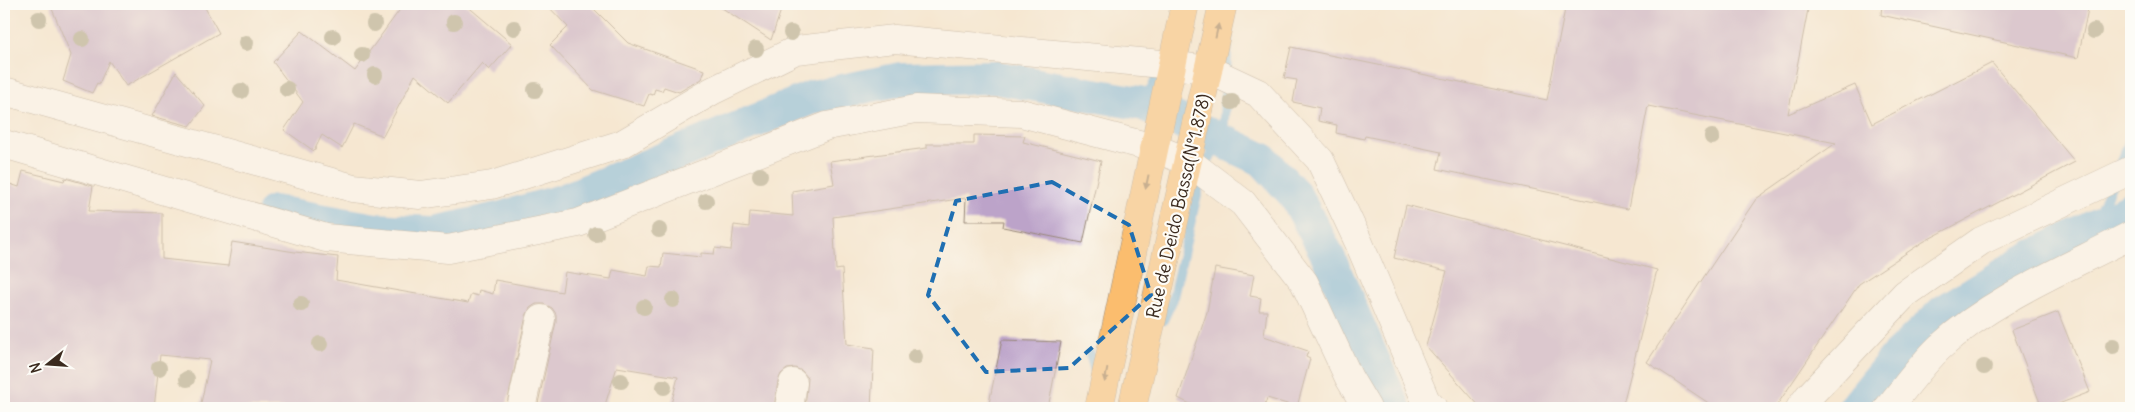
<svg xmlns="http://www.w3.org/2000/svg" width="2135" height="412" font-family="Delius,sans-serif">
<style>
.lines{fill:none;stroke-linecap:round;stroke-linejoin:round}
.stream{stroke:#6cb3e3;stroke-width:10}
.canal{stroke:#6cb3e3;stroke-width:34}
.building{fill:#bca3c9}
.minor-casing{stroke:#988878;stroke-width:29}
.major-casing{stroke:#988878;stroke-width:29}
.minor{stroke:#fff;stroke-width:28}
.major{stroke:#fbbd6e;stroke-width:28}
.tree{fill:#a09c81}
.oneway{fill:#916c42}
.marked{fill:none;stroke:#1f6fb2;stroke-width:4;stroke-dasharray:10 6;stroke-linejoin:round}
.labels{text-anchor:middle;dominant-baseline:central;stroke-width:4.5;stroke-linejoin:round;paint-order:stroke}
.street-label{font-size:18px;fill:#3b2a1e;stroke:#fdfcf7}
</style>
<rect width="100%" height="100%" fill="#fdfcf7"/>
<filter id="ink" filterUnits="userSpaceOnUse"><feTurbulence type="fractalNoise" baseFrequency=".02" numOctaves="2"/><feDisplacementMap in="SourceGraphic" scale="10" xChannelSelector="R" yChannelSelector="G"/><feConvolveMatrix kernelMatrix="1 2 1 2 8 2 1 2 1" color-interpolation-filters="sRGB"/></filter>
<filter id="wash" filterUnits="userSpaceOnUse"><feTurbulence type="fractalNoise" baseFrequency=".0096" numOctaves="4" result="noise"/><feDisplacementMap in="SourceGraphic" scale="20" xChannelSelector="R" yChannelSelector="G"/><feGaussianBlur stdDeviation="1.12" result="paint"/><feColorMatrix in="noise" values="0 0 0 0 0 0 0 0 0 0 0 0 0 0 0 0 0 1.4 0 .05"/><feComposite in="paint" operator="in"/></filter>
<g filter="url(#wash)">
<rect width="100%" height="100%" fill="#f5e7d1"/>
<g class="lines">
<g class="stream">
<polyline points="1144,104 1160,72"/>
<polyline points="2117,171 2131,138"/>
<polyline points="2093,227 2111,185"/>
<polyline points="1163,320 1172,301 1204,165 1223,141 1228,35"/>
<polyline points="1090,354 1097,378"/>
</g>
<g class="canal">
<polyline points="274,212 376,230 433,233 498,219 565,200 813,97 901,79 993,77 1144,104 1263,160 1295,195 1327,254 1394,408"/>
<polyline points="1855,408 1896,357 1943,312 2025,261 2131,208"/>
</g>
</g>
<g id="blocks">
<g class="building">
<polygon points="50,4 203,4 219,33 126,86 109,61 99,84 97,83 92,93 63,81 71,55"/>
<polygon points="404,4 465,4 512,44 489,70 482,63 448,103 415,75 383,136 354,124 342,148 322,135 314,151 284,130 303,102 273,62 302,31 355,71"/>
<polygon points="546,4 589,4 628,43 704,70 701,79 679,92 664,87 662,91 655,89 653,95 649,94 644,106 593,90 550,45 568,27"/>
<polygon points="716,4 783,4 771,40"/>
<polygon points="1566,4 1809,4 1788,114 1855,85 1872,124 1992,63 2075,162 1923,242 1859,284 1775,408 1716,408 1647,362 1756,199 1836,143 1648,106 1628,209 1437,169 1441,152 1365,136 1364,139 1336,133 1337,125 1318,121 1320,108 1293,102 1297,80 1284,78 1291,47 1547,100"/>
<polygon points="1882,4 2089,4 2078,58 1881,15"/>
<polygon points="176,72 205,106 190,126 152,116"/>
<polygon points="974,135 1025,136 1023,142 1101,161 1083,243 1003,227 1004,221 965,221 966,198 833,217 836,270 842,269 847,344 874,348 871,408 805,408 808,378 802,371 795,368 787,369 781,374 778,381 774,408 670,408 678,377 617,367 604,408 537,408 556,322 556,314 552,308 544,304 536,304 530,308 526,316 506,408 200,408 210,360 160,355 154,408 4,408 4,182 19,187 23,171 64,181 65,178 93,186 89,211 162,213 162,259 228,266 232,242 295,252 338,257 336,280 468,303 471,294 478,296 479,290 493,294 495,280 562,292 565,272 611,279 613,270 647,276 649,266 661,267 663,253 701,257 701,253 714,254 715,248 731,250 734,225 749,227 750,212 793,216 792,191 834,184 830,161 927,148 927,144 974,144"/>
<polygon points="1406,205 1657,270 1622,408 1481,408 1426,346 1447,271 1394,258"/>
<polygon points="1215,268 1254,275 1250,296 1261,298 1259,311 1267,311 1264,336 1308,351 1306,357 1310,359 1297,407 1267,398 1264,408 1198,408 1178,398 1207,312"/>
<polygon points="2058,312 2090,392 2048,408 2042,408 2012,330"/>
<polygon points="1002,340 1061,342 1048,408 988,408"/>
</g>
</g>
</g>
<g filter="url(#ink)">
<use href="#blocks" fill-opacity="0" stroke="#988878" stroke-width="1"/>
<g class="lines">
<defs>
<g id="minor">
<polyline points="4,91 353,188 420,195 492,185 622,144 712,91 796,50 895,39 1172,65 1209,70 1258,93 1320,160 1359,243 1426,401 1433,408"/>
<polyline points="4,144 326,238 448,249 578,223 827,126 916,109 1021,113 1154,148 1189,162 1243,203 1304,282 1349,378 1367,408"/>
<polyline points="521,408 541,319"/>
<polyline points="789,408 793,383"/>
<polyline points="1800,408 1809,396 1905,294 1981,241 2131,170"/>
<path d="M1888,408c17,-20 33,-43 52,-61 53,-49 128,-79 191,-112"/>
</g>
<g id="major">
<polyline points="1099,408 1185,4"/>
<polyline points="1132,408 1223,4"/>
</g>
</defs>
<use href="#minor" class="minor-casing"/>
<use href="#major" class="major-casing"/>
<use href="#minor" class="minor"/>
<use href="#major" class="major"/>
</g>
<g class="tree">
<circle cx="39" cy="19" r="8"/>
<circle cx="454" cy="22" r="8"/>
<circle cx="374" cy="24" r="8"/>
<circle cx="514" cy="28" r="8"/>
<circle cx="2094" cy="31" r="8"/>
<circle cx="791" cy="33" r="8"/>
<circle cx="333" cy="37" r="8"/>
<circle cx="82" cy="39" r="8"/>
<circle cx="246" cy="43" r="8"/>
<circle cx="756" cy="49" r="8"/>
<circle cx="362" cy="55" r="8"/>
<circle cx="375" cy="75" r="8"/>
<circle cx="287" cy="89" r="8"/>
<circle cx="535" cy="90" r="8"/>
<circle cx="241" cy="91" r="8"/>
<circle cx="1232" cy="102" r="8"/>
<circle cx="1712" cy="137" r="8"/>
<circle cx="760" cy="175" r="8"/>
<circle cx="706" cy="201" r="8"/>
<circle cx="659" cy="230" r="8"/>
<circle cx="596" cy="234" r="8"/>
<circle cx="673" cy="300" r="8"/>
<circle cx="301" cy="304" r="8"/>
<circle cx="644" cy="307" r="8"/>
<circle cx="320" cy="344" r="8"/>
<circle cx="2113" cy="346" r="8"/>
<circle cx="915" cy="357" r="8"/>
<circle cx="1984" cy="367" r="8"/>
<circle cx="159" cy="368" r="8"/>
<circle cx="187" cy="379" r="8"/>
<circle cx="621" cy="381" r="8"/>
<circle cx="664" cy="387" r="8"/>
</g>
<defs><path id="oneway-solid" d="M-6-.8H1V-3.2L6.5 0L1 3.2V.8H-6Z" transform="scale(1.25)"/></defs>
<g class="oneway">
<use href="#oneway-solid" transform="translate(1217 31) rotate(-78)"/>
<use href="#oneway-solid" transform="translate(1147 182) rotate(102)"/>
<use href="#oneway-solid" transform="translate(1106 375) rotate(102)"/>
</g>
</g>
<path d="M0 0H2135V412H0ZM1052,182l77,43 22,70 -82,73 -83,4 -58,-77 28,-94z" fill="#f5e7d1" fill-opacity=".55" fill-rule="evenodd"/>
<path class="marked" d="M1052,182l77,43 22,70 -82,73 -83,4 -58,-77 28,-94z"/>
<g class="labels">
<g class="street-label">
<text transform="translate(1178 206) rotate(-77)">Rue de Deido Bassa(N°1.878)</text>
</g>
</g>
<rect width="2135" height="412" fill="none" stroke="#fdfcf7" stroke-width="20"/>
<g transform="translate(48 364) rotate(253)" stroke="#fdfcf7" stroke-width="4" paint-order="stroke">
<path d="M0-4L9 19L0 12L-9 19Z" fill="#3b2a1e"/>
<text y="-8" font-size="14" font-weight="bold" text-anchor="middle" fill="#3b2a1e">N</text>
</g>
</svg>
